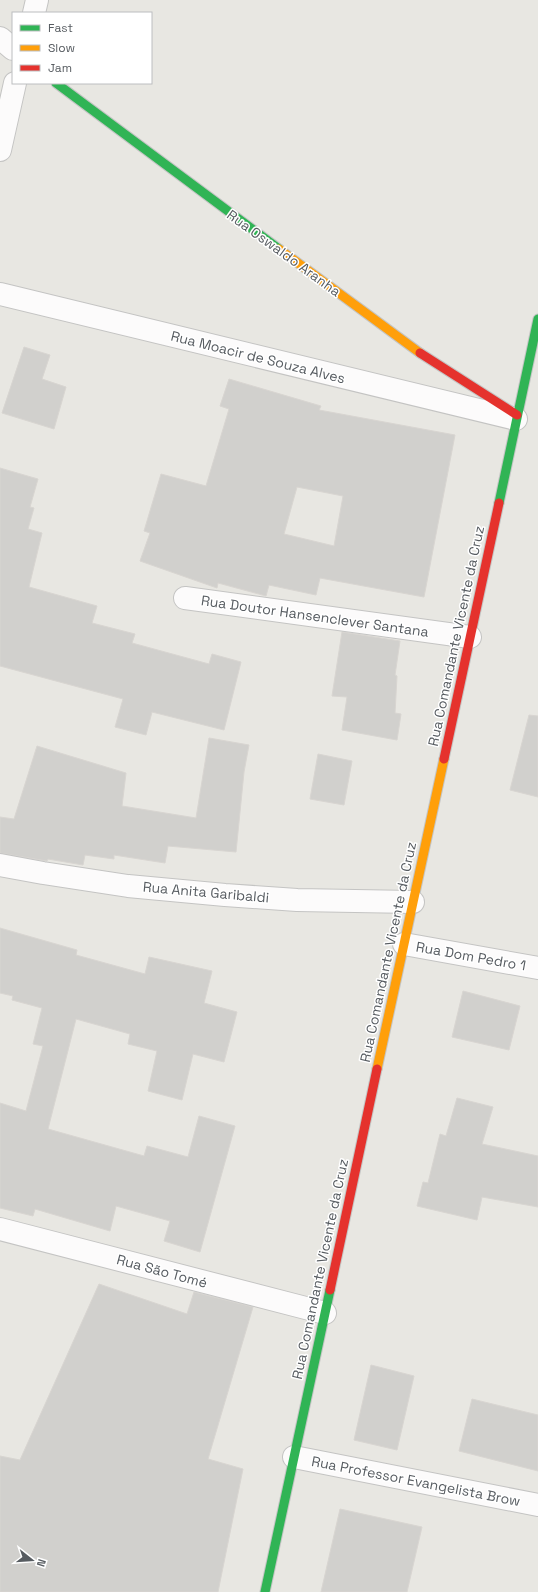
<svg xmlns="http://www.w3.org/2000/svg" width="538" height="1592" font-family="'Space Grotesk',sans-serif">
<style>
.building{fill:#d1d0cd;stroke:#d8d5d1;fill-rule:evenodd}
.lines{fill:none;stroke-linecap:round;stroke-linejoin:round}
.street-casing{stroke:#c4c4c3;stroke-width:24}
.fast-casing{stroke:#c4c5c4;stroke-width:11}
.slow-casing{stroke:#c4c5c4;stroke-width:11}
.jam-casing{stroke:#c4c5c4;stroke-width:11}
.street{stroke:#fcfbfb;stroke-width:22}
.fast{stroke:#30b455;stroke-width:9}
.slow{stroke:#ff9f0a;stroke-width:9}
.jam{stroke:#e5322d;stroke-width:9}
.labels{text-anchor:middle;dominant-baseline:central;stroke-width:3;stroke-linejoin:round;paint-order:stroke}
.street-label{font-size:14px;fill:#575c61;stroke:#fff}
</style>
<rect width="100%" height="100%" fill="#e8e7e2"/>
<g class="building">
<polygon points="24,347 50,355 42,379 66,387 54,429 2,413"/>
<path d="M229,379l92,27 -2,4 136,25 -31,162 -104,-19 -4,17 -47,-10 -3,11 -48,-13 -1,5 -77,-27 10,-28 -6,-2 17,-57 45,12 23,-77 -9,-3zM297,487l46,9 -9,50 -50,-12z"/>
<polygon points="0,468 38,479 30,507 34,508 28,529 42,533 29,587 97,606 92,623 135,634 132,643 209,664 212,654 241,662 224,730 152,712 146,735 115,727 123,699 0,666"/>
<polygon points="342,632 400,641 395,675 397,676 395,713 401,714 397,740 342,730 347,697 332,696"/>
<polygon points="529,715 538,716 538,797 510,790"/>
<polygon points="209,738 249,745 244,772 236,852 168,846 165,863 114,855 114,859 85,855 83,865 48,859 47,861 0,853 0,817 14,819 37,746 126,773 122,806 196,818"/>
<polygon points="318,754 352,761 344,805 310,799"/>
<polygon points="0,928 77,950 76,955 145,974 149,957 212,971 204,1003 237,1012 224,1062 193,1054 182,1100 148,1091 157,1051 128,1044 130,1034 76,1019 48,1129 144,1156 147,1146 188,1157 199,1116 235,1126 200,1252 164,1241 170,1221 116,1206 110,1231 35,1209 33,1216 0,1208 0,1103 26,1111 43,1046 33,1044 42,1008 12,1000 13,996 0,993"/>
<polygon points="463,991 520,1006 509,1050 452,1037"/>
<polygon points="457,1098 493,1107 482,1144 538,1156 538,1207 482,1197 477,1220 417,1206 423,1182 428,1183 440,1134 446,1136"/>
<polygon points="99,1284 187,1314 194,1292 253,1307 208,1459 243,1469 218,1592 0,1592 0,1456 20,1460"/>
<polygon points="371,1365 414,1376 397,1450 354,1440"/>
<polygon points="472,1399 538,1415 538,1471 459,1451"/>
<polygon points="340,1509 422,1527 407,1592 321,1592"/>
</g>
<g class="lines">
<defs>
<g id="street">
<polyline points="34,13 37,0"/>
<polyline points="0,38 13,49"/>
<polyline points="0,150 15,83"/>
<polyline points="0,294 516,419"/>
<polyline points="185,598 470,637"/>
<polyline points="0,865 43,873 128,886 225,895 297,900 413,902"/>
<polyline points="404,944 538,968"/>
<polyline points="0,1229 325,1313"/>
<polyline points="294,1457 538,1505"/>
</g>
<g id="fast">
<polyline points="56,83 279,249"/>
<polyline points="499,503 538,319"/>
<polyline points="265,1592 330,1290"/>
</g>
<g id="slow">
<polyline points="279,249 420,353"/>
<polyline points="377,1069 444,759"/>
</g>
<g id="jam">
<polyline points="420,353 517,415"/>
<polyline points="444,759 499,503"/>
<polyline points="330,1290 377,1069"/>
</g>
</defs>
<use href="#street" class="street-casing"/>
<use href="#fast" class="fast-casing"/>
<use href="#slow" class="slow-casing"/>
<use href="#jam" class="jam-casing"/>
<use href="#street" class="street"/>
<use href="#fast" class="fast"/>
<use href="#slow" class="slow"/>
<use href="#jam" class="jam"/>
</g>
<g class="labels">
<g class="street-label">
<text transform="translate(284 253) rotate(36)">Rua Oswaldo Aranha</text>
<text transform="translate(258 357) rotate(14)">Rua Moacir de Souza Alves</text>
<text transform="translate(315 616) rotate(8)">Rua Doutor Hansenclever Santana</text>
<text transform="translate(456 636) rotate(-78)">Rua Comandante Vicente da Cruz</text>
<text transform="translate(206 892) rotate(5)">Rua Anita Garibaldi</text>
<text transform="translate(388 952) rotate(-78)">Rua Comandante Vicente da Cruz</text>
<text transform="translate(471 956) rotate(10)">Rua Dom Pedro 1</text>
<text transform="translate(320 1269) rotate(-78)">Rua Comandante Vicente da Cruz</text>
<text transform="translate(162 1271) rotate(15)">Rua São Tomé</text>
<text transform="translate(416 1481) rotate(11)">Rua Professor Evangelista Brow</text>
</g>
</g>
<rect x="12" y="12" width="140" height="72" fill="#ffffff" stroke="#bcbec0"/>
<rect x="20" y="25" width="20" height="6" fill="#30b455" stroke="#bcbec0"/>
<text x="48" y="32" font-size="12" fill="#575c61">Fast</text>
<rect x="20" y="45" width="20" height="6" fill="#ff9f0a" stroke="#bcbec0"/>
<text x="48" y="52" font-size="12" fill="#575c61">Slow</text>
<rect x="20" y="65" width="20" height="6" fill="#e5322d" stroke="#bcbec0"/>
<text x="48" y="72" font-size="12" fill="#575c61">Jam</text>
<g transform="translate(32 1560) rotate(107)" stroke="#ffffff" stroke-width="3" paint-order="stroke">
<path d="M0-3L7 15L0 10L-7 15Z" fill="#575c61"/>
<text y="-6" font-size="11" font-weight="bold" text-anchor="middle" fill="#575c61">N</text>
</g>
</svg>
